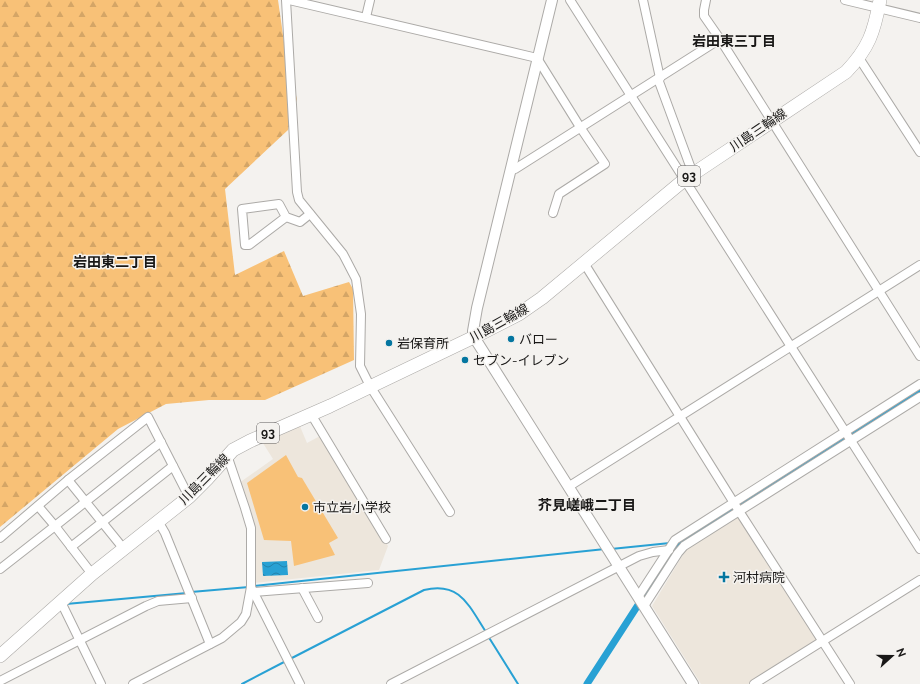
<svg xmlns="http://www.w3.org/2000/svg" width="920" height="684" font-family="Raleway,'Noto Sans JP',sans-serif">
<style>
.built{fill:#ede6dc}
.forest{fill:url(#forest-firs)}
.pitch{fill:#f8c177}
.water{fill:url(#water-waves)}
.lines{fill:none;stroke-linecap:round;stroke-linejoin:round}
.stream{stroke:#28a1d4;stroke-width:2}
.canal{stroke:#28a1d4;stroke-width:7}
.minor-casing{stroke:#acaaa7;stroke-width:10}
.tertiary-casing{stroke:#acaaa7;stroke-width:12}
.primary-casing{stroke:#acaaa7;stroke-width:14}
.minor{stroke:#fff;stroke-width:8}
.tertiary{stroke:#fff;stroke-width:10}
.primary{stroke:#fff;stroke-width:13}
.poi-dot{fill:#0476a0;stroke:#f4f2ef;stroke-width:1.5}
.labels{text-anchor:middle;dominant-baseline:central;stroke-width:3;stroke-linejoin:round;paint-order:stroke}
.shield{fill:#f4f2ef;stroke:#5b5958;stroke-width:1}
.shield-label{font-size:12px;font-weight:bold;fill:#191817}
.street-label{font-size:13px;fill:#191817;stroke:#f4f2ef}
.poi-label{font-size:13px;fill:#191817;stroke:#f4f2ef;text-anchor:start}
.neighbourhood-label{font-size:14px;font-weight:bold;fill:#191817;stroke:#f4f2ef}
</style>
<defs>
<pattern id="forest-firs" width="22" height="20" patternUnits="userSpaceOnUse"><rect width="22" height="20" fill="#f8c177"/><path d="M5 1l3.5 6h-7zM16 11l3.5 6h-7z" fill="#d4a566"/></pattern>
<pattern id="water-waves" width="16" height="10" patternUnits="userSpaceOnUse"><rect width="16" height="10" fill="#28a1d4"/><path d="M0 5q4-4 8 0t8 0" fill="none" stroke="#2282ab"/></pattern>
</defs>
<rect width="100%" height="100%" fill="#f4f2ef"/>
<g class="built">
<polygon points="299,424 307,443 320,436 388,546 379,570 254,583 254,531 239,483 273,459 261,440"/>
<polygon points="739,516 816,636 816,640 748,684 701,684 652,606 687,548"/>
</g>
<polygon class="forest" points="0,0 278,0 286,56 297,99 288,130 225,189 235,275 284,251 303,296 349,282 353,289 354,360 265,400 209,400 166,404 118,429 0,527"/>
<polygon class="pitch" points="286,455 298,477 302,478 338,538 329,543 335,555 294,566 291,541 264,540 247,483"/>
<polygon class="water" points="287,561 288,575 263,576 262,562"/>
<g class="lines">
<g class="stream">
<polyline points="611,549 670,543"/>
<polyline points="253,586 605,549"/>
<polyline points="191,592 249,587"/>
<polyline points="66,604 187,593"/>
<polyline points="488,636 518,684"/>
<path d="M290,659l134,-69c36,-9 45,16 62,42"/>
<polyline points="242,684 286,661"/>
</g>
<polyline class="canal" points="587,684 671,554 679,544 920,389"/>
<defs>
<g id="minor">
<polyline points="286,0 297,192 299,200 343,254 356,279 361,314 360,366 370,386 450,512"/>
<polyline points="289,0 537,58 580,127 605,164 559,194 553,213"/>
<polyline points="570,0 920,549"/>
<polyline points="643,0 660,78"/>
<polyline points="706,0 704,10 704,16 720,39 920,356"/>
<polyline points="845,0 920,18"/>
<polyline points="366,17 370,0"/>
<polyline points="859,58 920,152"/>
<polyline points="658,79 693,174"/>
<polyline points="511,170 515,169 720,39"/>
<polyline points="286,217 279,204 242,209 245,245 249,245 286,217 300,222 310,214"/>
<polyline points="584,263 739,511 850,684"/>
<polyline points="311,414 386,539"/>
<polyline points="68,480 123,548"/>
<polyline points="568,487 920,265"/>
<polyline points="38,506 55,526 161,442"/>
<polyline points="158,521 165,533 210,644"/>
<polyline points="0,538 68,480 148,417 189,497"/>
<polyline points="71,547 173,466"/>
<polyline points="0,569 55,526 92,574"/>
<polyline points="251,587 300,684"/>
<polyline points="302,588 318,618"/>
<polyline points="253,592 368,583"/>
<polyline points="638,597 675,540 920,384"/>
<polyline points="61,602 101,684"/>
<polyline points="644,606 678,553 684,546 920,397"/>
<polyline points="0,681 146,606 158,601 192,598"/>
<polyline points="133,684 222,638 241,622 246,614 251,587 251,528 245,508 227,455"/>
<polyline points="391,684 639,556 653,552 669,550"/>
<polyline points="754,684 920,580"/>
</g>
<polyline id="tertiary" points="552,0 477,308 473,331 474,337 693,684"/>
<path id="primary" d="M0,656l92,-82 97,-77 18,-18 26,-29 17,-9 80,-35 144,-69 45,-23 23,-16 142,-118 162,-108c23,-24 28,-40 34,-72"/>
</defs>
<use href="#minor" class="minor-casing"/>
<use href="#tertiary" class="tertiary-casing"/>
<use href="#primary" class="primary-casing"/>
<use href="#minor" class="minor"/>
<use href="#tertiary" class="tertiary"/>
<use href="#primary" class="primary"/>
</g>
<g class="poi-dot">
<circle cx="511" cy="339" r="4"/>
<circle cx="389" cy="343" r="4"/>
<circle cx="465" cy="360" r="4"/>
<circle cx="305" cy="507" r="4"/>
<path d="M722 571h4v4h4v4h-4v4h-4v-4h-4v-4h4z"/>
</g>
<g class="labels">
<g class="shield">
<rect x="678" y="166" width="22" height="20" rx="3"/>
<rect x="257" y="423" width="22" height="20" rx="3"/>
</g>
<g class="shield-label">
<text x="689" y="176">93</text>
<text x="268" y="433">93</text>
</g>
<g class="street-label">
<text transform="translate(758 130) rotate(-34)">川島三輪線</text>
<text transform="translate(499 323) rotate(-29)">川島三輪線</text>
<text transform="translate(204 479) rotate(-45)">川島三輪線</text>
</g>
<g class="poi-label">
<text x="519" y="339">バロー</text>
<text x="397" y="343">岩保育所</text>
<text x="473" y="360">セブン-イレブン</text>
<text x="313" y="507">市立岩小学校</text>
<text x="733" y="577">河村病院</text>
</g>
<g class="neighbourhood-label">
<text x="734" y="41">岩田東三丁目</text>
<text x="115" y="262">岩田東二丁目</text>
<text x="587" y="505">芥見嵯峨二丁目</text>
</g>
</g>
<g transform="translate(892 656) rotate(69)" stroke="#f4f2ef" stroke-width="3" paint-order="stroke">
<path d="M0-3L7 15L0 10L-7 15Z" fill="#191817"/>
<text y="-6" font-size="11" font-weight="bold" text-anchor="middle" fill="#191817">N</text>
</g>
</svg>
